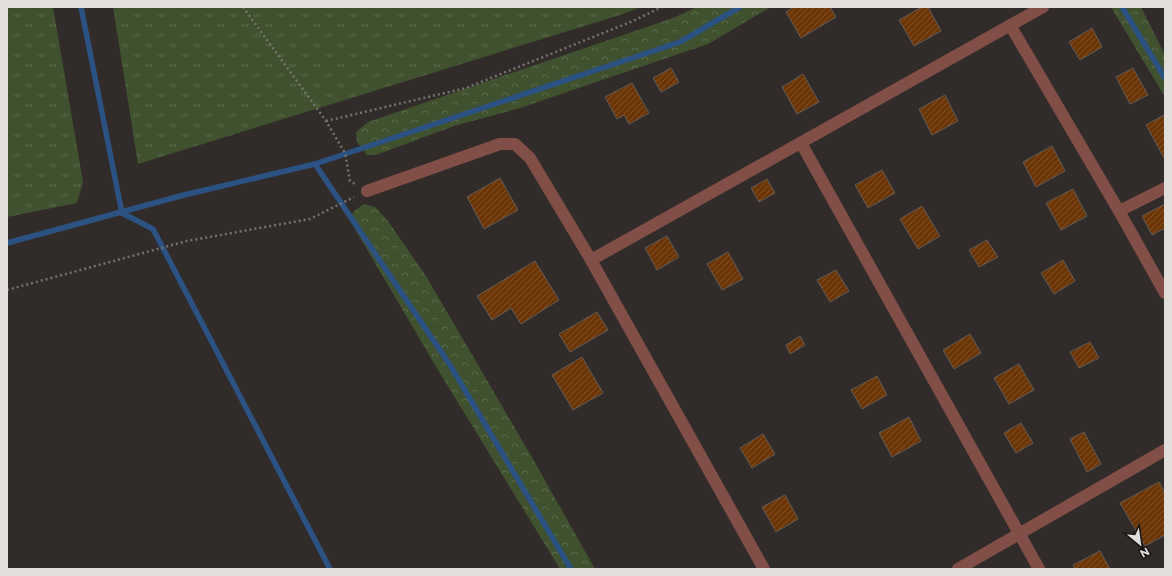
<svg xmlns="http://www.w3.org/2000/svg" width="1172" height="576" font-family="Montserrat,sans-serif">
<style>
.grass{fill:url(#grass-tufts)}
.forest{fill:url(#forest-crowns)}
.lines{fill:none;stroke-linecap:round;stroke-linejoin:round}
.stream{stroke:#2c5284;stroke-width:5.5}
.building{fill:url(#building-hatch);stroke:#615c59}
.path{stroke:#767270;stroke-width:2.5;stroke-dasharray:2 3;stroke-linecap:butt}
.street{stroke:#814f48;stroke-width:12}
</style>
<defs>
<pattern id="grass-tufts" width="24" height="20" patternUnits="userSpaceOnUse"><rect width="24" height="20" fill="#3f512e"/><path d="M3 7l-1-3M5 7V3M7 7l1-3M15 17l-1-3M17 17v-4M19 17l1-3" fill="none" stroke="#5a6a4c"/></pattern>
<pattern id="forest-crowns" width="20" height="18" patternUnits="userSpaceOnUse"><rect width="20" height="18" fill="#3f512e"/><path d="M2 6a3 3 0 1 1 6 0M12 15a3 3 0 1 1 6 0" fill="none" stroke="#5a6a4c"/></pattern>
<pattern id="building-hatch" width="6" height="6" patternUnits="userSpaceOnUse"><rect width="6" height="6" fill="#6b3506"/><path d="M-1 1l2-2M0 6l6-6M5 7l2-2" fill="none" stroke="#80522a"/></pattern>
</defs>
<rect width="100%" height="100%" fill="#312c29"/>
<g class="grass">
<polygon points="7,7 53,7 83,182 77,203 7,217"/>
<polygon points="113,7 641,7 623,14 138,164"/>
</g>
<g class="forest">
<polygon points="697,7 771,7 708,44 520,108 454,126 376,155 367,155 357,142 356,132 368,122 673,18"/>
<polygon points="1111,7 1141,7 1165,55 1165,97"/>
<polygon points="364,204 375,207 388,221 426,276 533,459 595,569 560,569 438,370 355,229 351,217 354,211"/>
</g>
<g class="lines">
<g class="stream">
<polyline points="81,7 122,213 153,229 330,569"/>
<polyline points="1122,7 1165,78"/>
<polyline points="315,164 450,365 571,569"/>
<polyline points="7,243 184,195 315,164 680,42 740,7"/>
</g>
</g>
<g class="building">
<polygon points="794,7 830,7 836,17 801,38 786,12"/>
<polygon points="922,7 928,7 941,31 914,46 899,20"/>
<polygon points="1092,28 1102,47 1080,60 1069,42"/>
<polygon points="671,68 679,82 661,92 653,78"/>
<polygon points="1133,68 1148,95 1130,104 1116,77"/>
<polygon points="803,74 819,102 797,114 782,87"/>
<polygon points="632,83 649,113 629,124 624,115 617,119 605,97"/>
<polygon points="945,95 958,121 932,135 919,109"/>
<polygon points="1164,115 1165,157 1164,158 1146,125"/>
<polygon points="1052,146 1065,171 1036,187 1023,162"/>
<polygon points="882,170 895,193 868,208 855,185"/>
<polygon points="500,178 518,210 484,229 467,197"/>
<polygon points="767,179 775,193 759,202 751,188"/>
<polygon points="1073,189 1087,216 1061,230 1046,203"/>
<polygon points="1165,204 1165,228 1152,235 1142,216"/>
<polygon points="922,206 940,236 918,249 900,219"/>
<polygon points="667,236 679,257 657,270 645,248"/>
<polygon points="987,240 998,257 979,267 969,250"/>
<polygon points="728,252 743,279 722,290 707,264"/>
<polygon points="1063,260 1075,281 1054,294 1041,273"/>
<polygon points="535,261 559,300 521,324 511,308 492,320 477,296"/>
<polygon points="836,270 849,291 830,302 817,280"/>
<polygon points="597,312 608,330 570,352 559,334"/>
<polygon points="970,334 981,353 954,369 943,350"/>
<polygon points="800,336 805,345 790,354 786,345"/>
<polygon points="1090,342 1099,358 1079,368 1070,352"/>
<polygon points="582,357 603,393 573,410 552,375"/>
<polygon points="1019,364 1034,390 1009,404 994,378"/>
<polygon points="877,376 887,395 862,409 851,390"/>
<polygon points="909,417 921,441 892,457 879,433"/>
<polygon points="1021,423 1033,443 1016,453 1004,433"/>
<polygon points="1084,432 1101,464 1087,472 1070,439"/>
<polygon points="763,434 775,454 752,468 740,448"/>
<polygon points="1159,482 1165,493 1165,535 1145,546 1120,503"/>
<polygon points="785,495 798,519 776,532 762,507"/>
<polygon points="1100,551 1110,569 1075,569 1073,565"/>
</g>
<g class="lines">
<g class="path">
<polyline points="243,7 326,121 345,153 350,181 355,184"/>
<polyline points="326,121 466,88 633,21 662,7"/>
<polyline points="7,290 187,241 310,219 354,197"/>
</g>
<g class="street">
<polyline points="1010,25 1119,211 1165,293"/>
<polyline points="801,143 1039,569"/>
<polyline points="367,191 500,144 515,144 530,158 591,260 764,569"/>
<polyline points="1119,211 1165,188"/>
<polyline points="591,260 1043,7"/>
<polyline points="958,569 1165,450"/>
</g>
</g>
<rect width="1172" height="576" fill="none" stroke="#e1dedc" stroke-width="16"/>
<g transform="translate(1140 544) rotate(151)" stroke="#171514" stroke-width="3" paint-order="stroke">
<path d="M0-3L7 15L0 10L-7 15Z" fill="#e1dedc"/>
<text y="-6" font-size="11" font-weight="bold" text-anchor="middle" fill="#e1dedc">N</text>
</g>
</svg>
